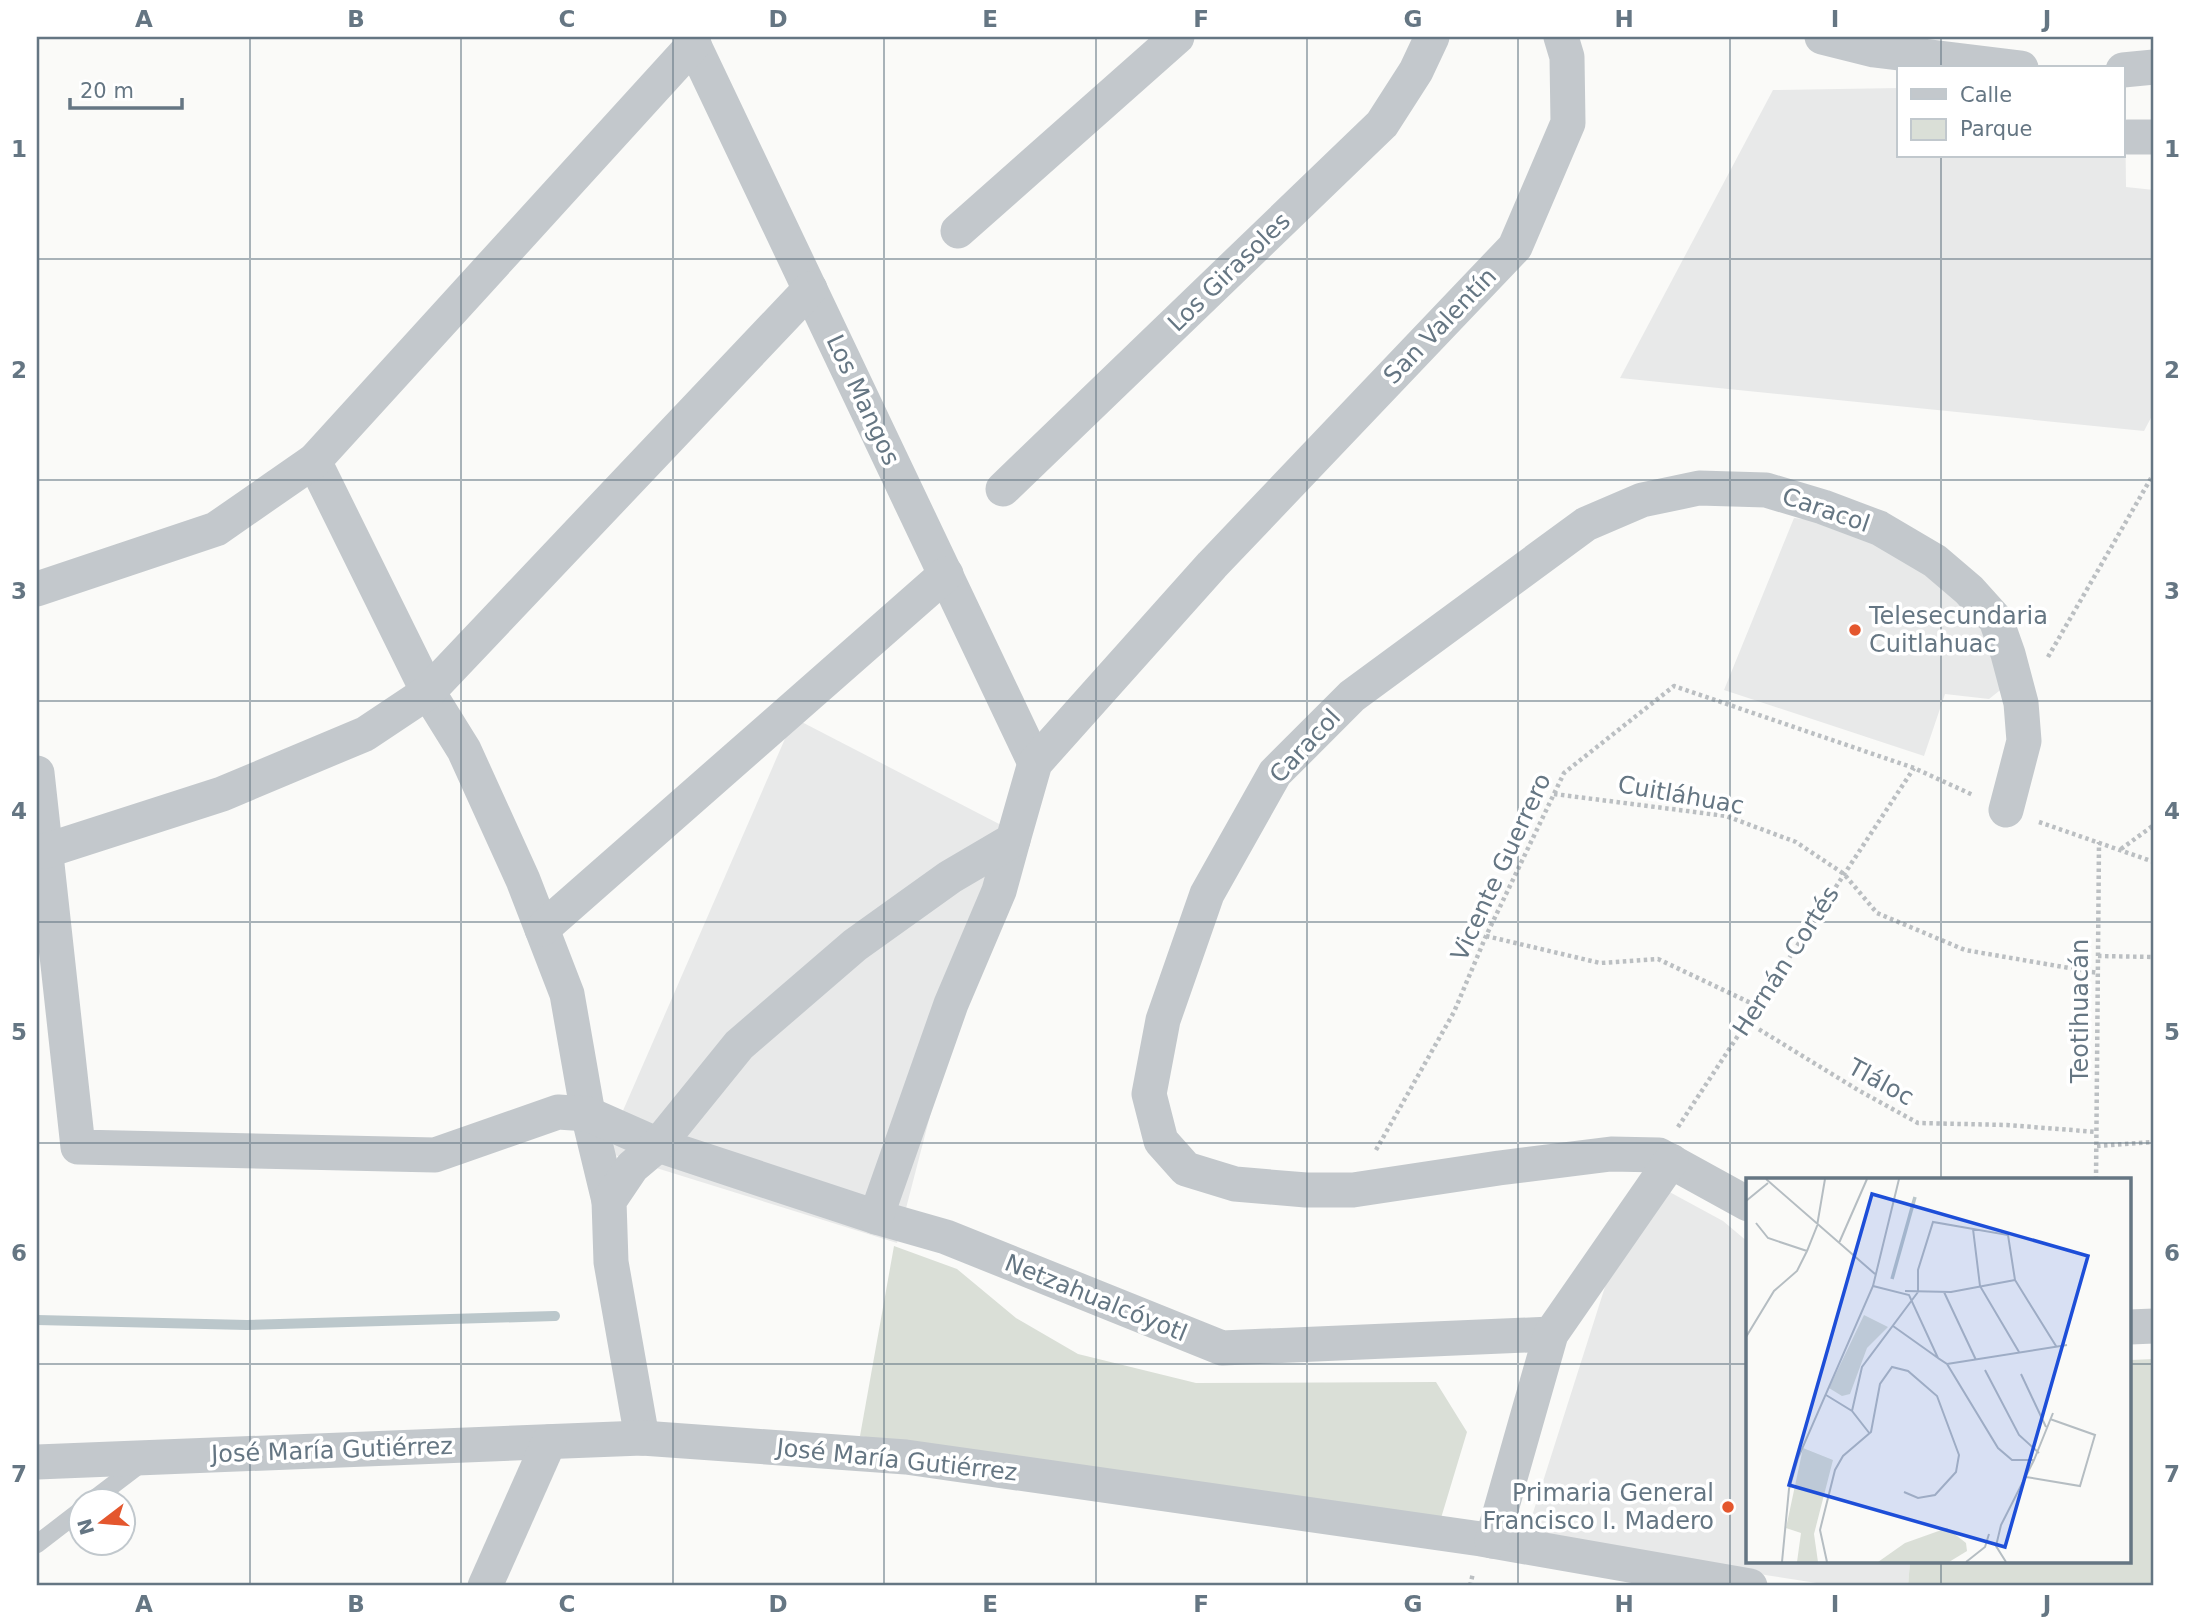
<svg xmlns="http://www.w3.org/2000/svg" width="2191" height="1623" font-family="'DejaVu Sans',sans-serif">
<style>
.built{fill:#e8e9e9}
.green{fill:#dadfd7}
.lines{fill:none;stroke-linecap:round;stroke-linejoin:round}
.stream{stroke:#bbc7cb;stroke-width:10}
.path{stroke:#bbbfc2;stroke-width:4.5;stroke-dasharray:3.5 3.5;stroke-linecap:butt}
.lane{stroke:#c3c8cc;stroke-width:18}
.street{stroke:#c3c8cc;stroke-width:35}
.grid{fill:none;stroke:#657683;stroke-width:2;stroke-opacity:0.55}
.poi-dot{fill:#e4572e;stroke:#fff;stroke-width:2.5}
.labels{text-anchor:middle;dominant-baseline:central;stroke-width:7;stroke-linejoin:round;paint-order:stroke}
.street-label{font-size:24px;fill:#657683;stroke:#fff}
.poi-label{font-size:24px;fill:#657683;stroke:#fff;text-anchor:start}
.inset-river{fill:none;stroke:#bbc7cb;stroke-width:3.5}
.inset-road{fill:none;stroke:#b5bdc2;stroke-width:2}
.view{fill:#1d4ed8;fill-opacity:0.15;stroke:#1d4ed8;stroke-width:3.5}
.inset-edge{fill:none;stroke:#657683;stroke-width:3.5}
.neatline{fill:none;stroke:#657683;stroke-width:2.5}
.grid-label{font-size:23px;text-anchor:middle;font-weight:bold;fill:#657683}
</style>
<rect width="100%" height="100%" fill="#fafaf8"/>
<g class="built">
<polygon points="1899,88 1899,156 2123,156 2123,98 2125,98 2126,187 2154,190 2154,412 2144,431 1620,378 1773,90"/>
<polygon points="1794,518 1830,522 1959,587 1999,640 2004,687 1989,699 1945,694 1924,756 1724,690"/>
<polygon points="794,718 1005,827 897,1243 605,1152"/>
<polygon points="1664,1189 1723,1221 1748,1242 1748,1562 1910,1562 1908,1586 1836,1586 1525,1538 1611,1268"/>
</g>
<g class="green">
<polygon points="894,1246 957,1269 1016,1318 1078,1354 1196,1383 1436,1382 1467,1432 1435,1538 860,1436"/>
<polygon points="2154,1359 2154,1586 1908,1586 1910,1562 2130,1562 2130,1360"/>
</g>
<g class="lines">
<polyline class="stream" points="37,1320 247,1325 555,1316"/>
<g class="path">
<polyline points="2048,657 2154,473"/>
<polyline points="1554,794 1726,816 1796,842 1844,874 1877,913 1965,950 2098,973"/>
<polyline points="2039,822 2154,862"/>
<polyline points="2121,849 2154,825"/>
<polyline points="1486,936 1600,963 1658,959 1757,1006"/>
<polyline points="2098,956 2154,957"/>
<polyline points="1747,1022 1858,1090 1918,1123 2007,1125 2097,1132"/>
<polyline points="1678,1127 1914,768"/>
<polyline points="2097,1146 2154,1142"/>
<polyline points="1376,1150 1454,1012 1486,936 1564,773 1674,686 1914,768 1973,795"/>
<polyline points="2096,1180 2099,842"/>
<polyline points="1470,1586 1473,1573"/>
</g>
<g class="lane">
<polyline points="93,1500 143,1462"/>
<polyline points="37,1544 80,1511"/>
</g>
<g class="street">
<polyline points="690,37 1035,763"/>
<polyline points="1822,37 1874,50 2021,68"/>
<polyline points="2123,70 2154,67"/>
<polyline points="2128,137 2154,137"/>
<polyline points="958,231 1177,37"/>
<polyline points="314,461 428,692 464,750 523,880 567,994 588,1114 609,1201"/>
<polyline points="1003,489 1382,124 1416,71 1432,37"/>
<polyline points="37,589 216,529 314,461 694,44"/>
<polyline points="37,773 78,1147 435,1155 558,1112 588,1114 658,1145 876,1217 946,1237 1222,1348 1551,1334"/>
<polyline points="45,851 222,794 365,734 428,692 810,289"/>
<polyline points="542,929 946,574"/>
<polyline points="1748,1204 1659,1155 1611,1154 1499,1168 1353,1190 1306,1190 1235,1184 1186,1169 1161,1141 1149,1094 1163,1020 1207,894 1275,773 1352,696 1586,524 1642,500 1699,488 1766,490 1823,507 1879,528 1935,561 1969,590 1996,620 2008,654 2021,703 2024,741 2006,810"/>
<polyline points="876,1217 951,1004 999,891 1013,840"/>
<polyline points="2130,1327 2154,1326"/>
<polyline points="642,1438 611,1262 609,1201 632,1167 658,1145 739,1045 855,945 950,877 1013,840 1035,763 1212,565 1515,247 1568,123 1567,57 1561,37"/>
<polyline points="37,1462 642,1438 906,1457 1481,1539 1750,1586"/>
<polyline points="1492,1541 1551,1334 1671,1161"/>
<polyline points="485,1586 549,1442"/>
</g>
</g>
<path class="grid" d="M250,37v1549M461,37v1549M673,37v1549M884,37v1549M1096,37v1549M1307,37v1549M1518,37v1549M1730,37v1549M1941,37v31M1941,156v1024M37,259h2117M37,480h2117M37,701h2117M37,922h2117M37,1143h2117M37,1364h1711M2130,1364h24M1941,1562v24"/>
<g class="poi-dot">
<circle cx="1855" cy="630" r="7"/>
<circle cx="1728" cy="1507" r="7"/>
</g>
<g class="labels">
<g class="street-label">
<text transform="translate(1229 272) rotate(-44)">Los Girasoles</text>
<text transform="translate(1440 326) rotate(-46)">San Valentín</text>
<text transform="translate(863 400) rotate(65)">Los Mangos</text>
<text transform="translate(1826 510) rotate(19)">Caracol</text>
<text transform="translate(1305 746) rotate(-47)">Caracol</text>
<text transform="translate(1681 795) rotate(10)">Cuitláhuac</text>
<text transform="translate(1501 867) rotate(-65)">Vicente Guerrero</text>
<text transform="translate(1786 961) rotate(-57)">Hernán Cortés</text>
<text transform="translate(2080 1011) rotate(-90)">Teotihuacán</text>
<text transform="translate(1881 1082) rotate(29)">Tláloc</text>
<text transform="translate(1096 1298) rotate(22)">Netzahualcóyotl</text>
<text transform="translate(332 1450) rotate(-2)">José María Gutiérrez</text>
<text transform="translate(897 1460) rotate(6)">José María Gutiérrez</text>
</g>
<g class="poi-label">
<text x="1869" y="616">Telesecundaria<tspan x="1869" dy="28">Cuitlahuac</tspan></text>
<text x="1714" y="1493" text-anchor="end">Primaria General<tspan x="1714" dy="28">Francisco I. Madero</tspan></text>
</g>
</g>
<g transform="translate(1746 1178)">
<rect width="385" height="385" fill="#fafaf8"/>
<path d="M118,137l24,12 -21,21 -17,46 -8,2 -13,-8zM57,270l30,12 -19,74 4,28h-21l4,-29 -15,-5zM201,350l19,15 1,8 -18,11h-71l27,-19z" fill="#dadfd7"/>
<path class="inset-river" d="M146,101l23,-82"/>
<path class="inset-road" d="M20,1l109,95M0,23l22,-18M10,45l12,15 39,13M227,51l7,57 39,66M93,65l28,-64M127,108l36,9 29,63 9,6 51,84 14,12h22l19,-47M159,113l46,1 64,-12M198,114l32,68M147,148l45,32M0,159l28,-46 23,-20 10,-20 10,-25 8,-47M201,186l120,-19M239,192l34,65 20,18M275,196l25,53M80,217l26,16 18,23M106,233l10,-44 56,-75v-22l15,-48 75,13 7,45 41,66M280,299l54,9 15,-51 -45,-16M36,384l7,-73 9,-31 75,-172 26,-107M81,384l-7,-32 15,-60 8,-14 28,-24 9,-48 12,-17 16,4 29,25 22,59 -3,17 -21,23 -17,3 -14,-6M220,384l19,-15 4,-13M260,384l-10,-16 5,-21 33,-65"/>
<path class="view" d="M126,16l216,62 -83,291 -216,-62z"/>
<rect width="385" height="385" class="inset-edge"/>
</g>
<rect width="2191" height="1623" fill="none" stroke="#ffffff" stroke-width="77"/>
<rect x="1897" y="66" width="228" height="91" fill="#ffffff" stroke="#c1c8cd" stroke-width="2"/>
<rect x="1911" y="89" width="35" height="10" fill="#c3c8cc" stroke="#c1c8cd" stroke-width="2"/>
<text x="1960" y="102" font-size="21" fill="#657683">Calle</text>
<rect x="1911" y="119" width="35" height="21" fill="#dadfd7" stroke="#c1c8cd" stroke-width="2"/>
<text x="1960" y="136" font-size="21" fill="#657683">Parque</text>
<g transform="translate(102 1522) rotate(254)"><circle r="33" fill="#ffffff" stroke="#c1c8cd" stroke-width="2"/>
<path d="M0-5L12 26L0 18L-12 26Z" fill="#e4572e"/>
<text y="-10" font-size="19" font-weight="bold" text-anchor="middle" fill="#657683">N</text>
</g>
<path d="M70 98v10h112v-10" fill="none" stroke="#657683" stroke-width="3.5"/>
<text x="80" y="98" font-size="21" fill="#657683" stroke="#ffffff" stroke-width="5" paint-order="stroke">20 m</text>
<rect x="38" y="38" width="2114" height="1546" class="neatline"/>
<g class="grid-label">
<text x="144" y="27">A</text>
<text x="356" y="27">B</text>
<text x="567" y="27">C</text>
<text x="778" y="27">D</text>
<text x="990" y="27">E</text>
<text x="1201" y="27">F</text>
<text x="1413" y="27">G</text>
<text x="1624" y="27">H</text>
<text x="1835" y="27">I</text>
<text x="2047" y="27">J</text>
<text x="19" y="157">1</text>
<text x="2172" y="157">1</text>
<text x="19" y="378">2</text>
<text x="2172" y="378">2</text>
<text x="19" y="599">3</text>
<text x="2172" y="599">3</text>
<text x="19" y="819">4</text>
<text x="2172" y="819">4</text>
<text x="19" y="1040">5</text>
<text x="2172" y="1040">5</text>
<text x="19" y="1261">6</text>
<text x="2172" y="1261">6</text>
<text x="19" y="1482">7</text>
<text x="2172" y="1482">7</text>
<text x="144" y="1612">A</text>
<text x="356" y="1612">B</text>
<text x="567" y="1612">C</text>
<text x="778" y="1612">D</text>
<text x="990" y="1612">E</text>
<text x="1201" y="1612">F</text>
<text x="1413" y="1612">G</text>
<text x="1624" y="1612">H</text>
<text x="1835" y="1612">I</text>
<text x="2047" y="1612">J</text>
</g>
</svg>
